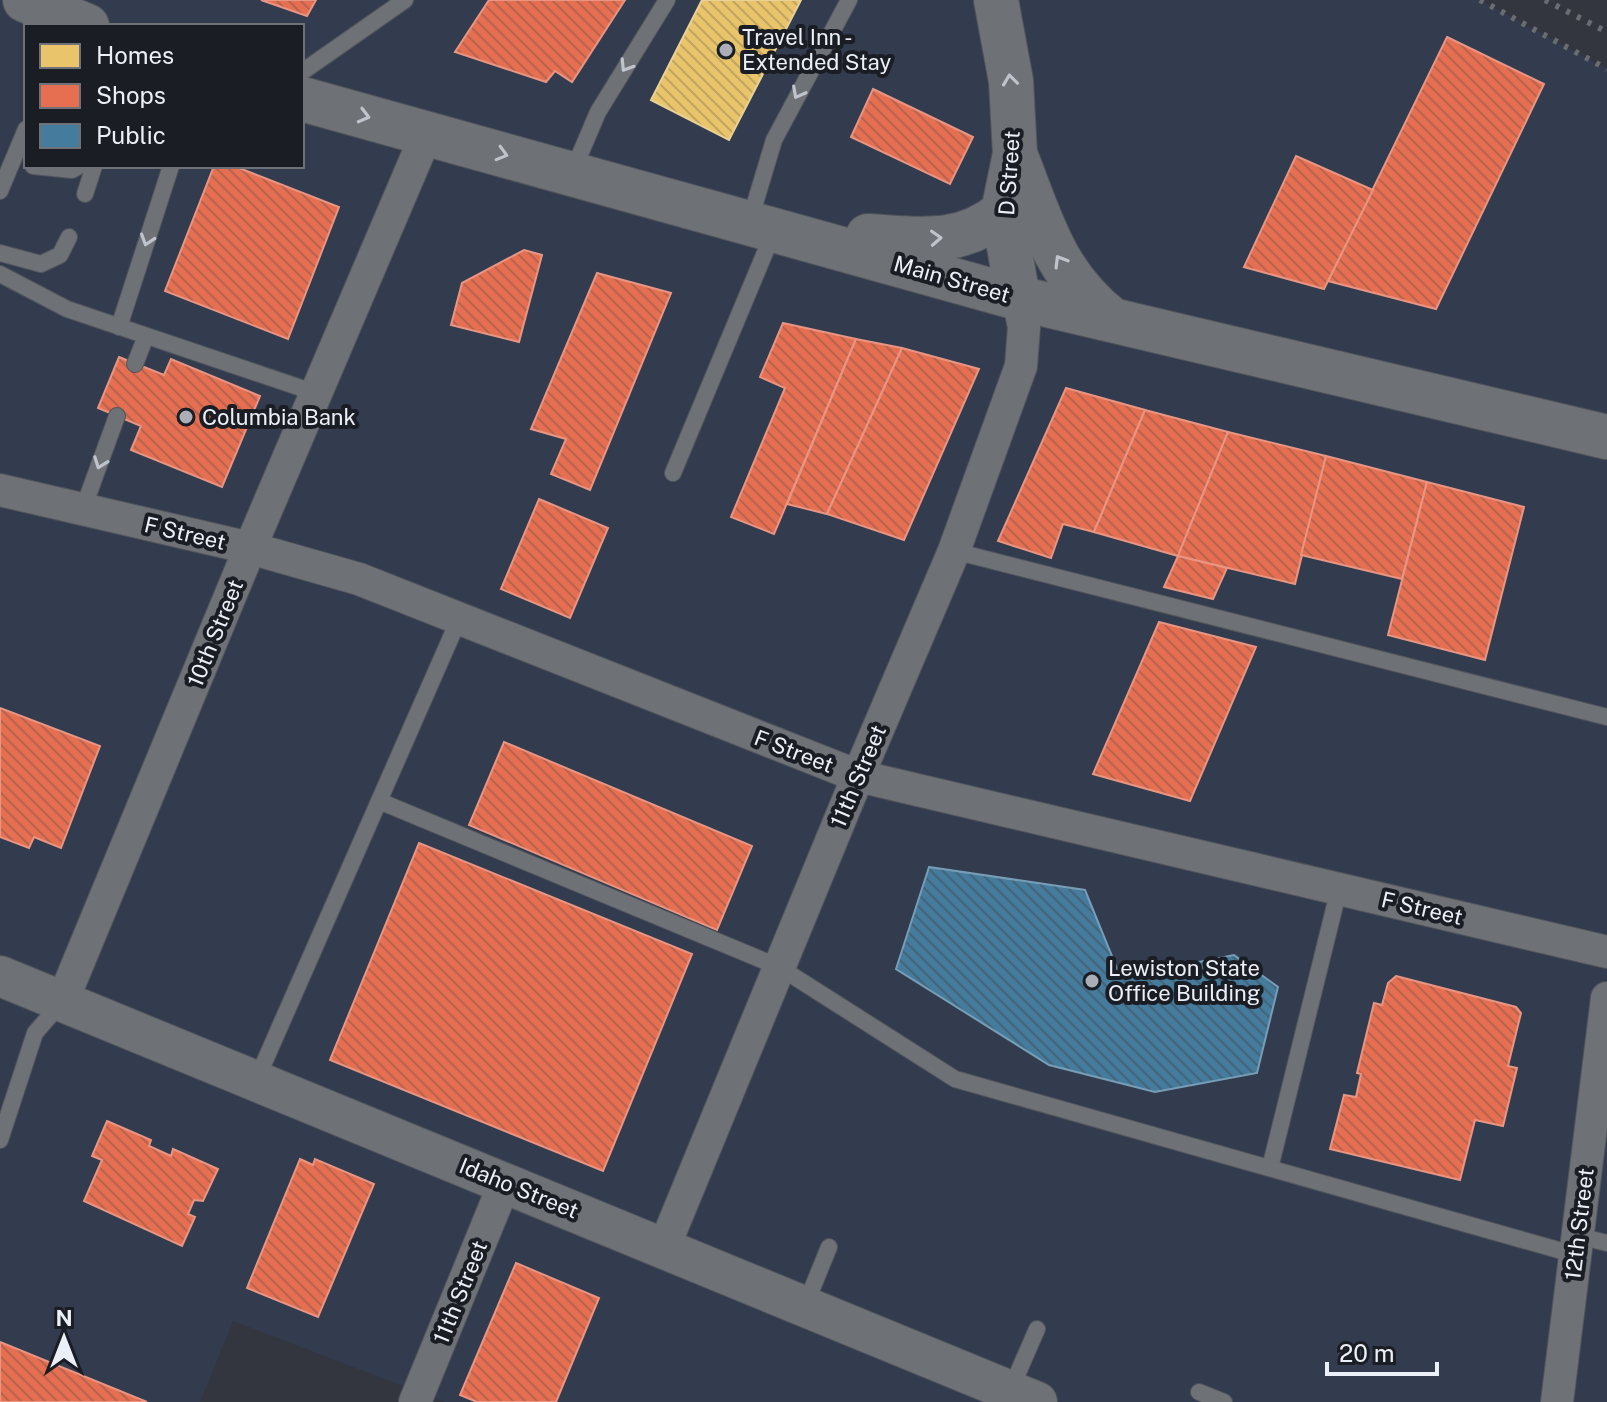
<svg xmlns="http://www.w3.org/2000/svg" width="1607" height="1402" font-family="'Public Sans',sans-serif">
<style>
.built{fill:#333c4e;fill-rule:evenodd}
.homes{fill:url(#homes-back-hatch);stroke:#ead195;stroke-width:2}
.shops{fill:url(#shops-back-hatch);stroke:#e89583;stroke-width:2}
.public{fill:url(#public-back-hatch);stroke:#779eb8;stroke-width:2}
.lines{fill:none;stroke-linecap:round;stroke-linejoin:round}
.service-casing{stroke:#51555b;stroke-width:18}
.minor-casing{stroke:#51555b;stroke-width:34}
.tertiary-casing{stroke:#51555b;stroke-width:42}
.secondary-casing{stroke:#51555b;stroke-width:46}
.service{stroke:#6e7277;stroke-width:16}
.minor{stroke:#6e7277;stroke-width:32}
.tertiary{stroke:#6e7277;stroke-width:40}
.secondary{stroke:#6e7277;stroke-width:44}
.rail{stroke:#696c71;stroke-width:6;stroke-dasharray:4 8;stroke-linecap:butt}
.oneway{stroke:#bfc3cb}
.poi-dot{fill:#abaeb7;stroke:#1a1d23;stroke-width:3}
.labels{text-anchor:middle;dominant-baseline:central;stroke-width:8;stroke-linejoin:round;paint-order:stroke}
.poi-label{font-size:22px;fill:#ebeff8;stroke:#1a1d23;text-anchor:start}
.street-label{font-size:22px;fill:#ebeff8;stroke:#1a1d23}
</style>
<defs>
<pattern id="homes-back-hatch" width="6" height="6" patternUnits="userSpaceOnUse" patternTransform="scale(2)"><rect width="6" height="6" fill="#e9c46a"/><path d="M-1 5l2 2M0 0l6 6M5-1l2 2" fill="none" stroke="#c0a562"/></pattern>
<pattern id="shops-back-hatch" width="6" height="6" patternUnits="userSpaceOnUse" patternTransform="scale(2)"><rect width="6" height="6" fill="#e76f51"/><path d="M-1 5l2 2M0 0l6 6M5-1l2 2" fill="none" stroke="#b7634f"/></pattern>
<pattern id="public-back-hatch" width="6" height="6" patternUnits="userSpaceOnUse" patternTransform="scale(2)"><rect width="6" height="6" fill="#457b9d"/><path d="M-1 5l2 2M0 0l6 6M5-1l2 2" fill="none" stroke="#456478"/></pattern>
</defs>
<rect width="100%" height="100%" fill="#33363e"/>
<path class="built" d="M0,0h1480l127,69v1333h-1162l-212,-81 -33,81h-200zM26,26h276v140h-276z"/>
<polygon class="homes" points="702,0 801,0 729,140 651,100"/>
<g class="shops">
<polygon points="261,0 316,0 307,16"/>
<polygon points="489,0 625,0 572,82 555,71 546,82 455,52"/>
<polygon points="1447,37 1544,84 1436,309 1328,281"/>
<polygon points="873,89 973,137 950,184 851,137"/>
<polygon points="1296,156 1373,190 1324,289 1244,267"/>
<polygon points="214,166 234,166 339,207 288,339 165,291"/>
<polygon points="524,250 542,255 519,342 451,325 462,283"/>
<polygon points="597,273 671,293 590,490 551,474 566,439 531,429"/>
<polygon points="783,323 856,339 774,534 731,517 785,388 760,377"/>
<polygon points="856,339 902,348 827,514 787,504"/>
<polygon points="902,348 979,369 904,540 827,514"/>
<polygon points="119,357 164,375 171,359 260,396 222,487 131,450 141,426 98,408"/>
<polygon points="1066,388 1145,410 1094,532 1063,524 1051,558 998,541"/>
<polygon points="1145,410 1228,432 1178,556 1094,532"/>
<polygon points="1228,432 1326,456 1295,584 1178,556"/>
<polygon points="1326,456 1427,482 1402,579 1301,555"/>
<polygon points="1427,482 1524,507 1485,660 1388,635"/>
<polygon points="539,499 608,528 570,618 501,589"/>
<polygon points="1178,556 1227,568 1213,599 1164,587"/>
<polygon points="1159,622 1256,647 1190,801 1093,774"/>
<polygon points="0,708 100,746 61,848 34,837 29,848 0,837"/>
<polygon points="504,742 752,846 717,930 469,825"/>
<polygon points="419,843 692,954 603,1171 330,1060"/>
<polygon points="1396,976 1516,1007 1521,1013 1508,1066 1517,1068 1503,1126 1475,1120 1460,1180 1330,1149 1344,1095 1356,1097 1361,1074 1357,1073 1374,1003 1382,1005 1388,983"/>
<polygon points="107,1121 151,1140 149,1146 171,1156 173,1149 218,1169 203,1201 194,1200 188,1214 195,1217 182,1246 84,1201 102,1160 92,1156"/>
<polygon points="300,1159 313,1165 315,1159 374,1184 318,1317 247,1288"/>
<polygon points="516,1263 599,1298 556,1402 477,1402 460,1395"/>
<polygon points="0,1342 147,1402 0,1402"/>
</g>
<polygon class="public" points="929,867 1085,890 1118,971 1133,975 1234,955 1278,987 1257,1073 1155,1092 1049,1065 896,969"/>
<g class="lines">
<defs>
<g id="service">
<polyline points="302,72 405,0"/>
<polyline points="33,166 72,170 79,166"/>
<polyline points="572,173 598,112 667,0"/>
<polyline points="0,191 26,129"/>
<polyline points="85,194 94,166"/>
<polyline points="750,220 774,140 849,0"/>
<polyline points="0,253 41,264 60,255 69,237"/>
<polyline points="0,274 67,309 316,393"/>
<polyline points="119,327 171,166"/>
<polyline points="135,364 146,336"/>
<polyline points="673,473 774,231"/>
<polyline points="83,509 117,416"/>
<polyline points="954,551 1607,717"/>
<polyline points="379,801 779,967 955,1079 1576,1255"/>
<polyline points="256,1081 459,619"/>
<polyline points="0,1140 35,1033 62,1002"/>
<polyline points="1270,1168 1339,889"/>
<polyline points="1578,1236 1607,1243"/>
<polyline points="805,1306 829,1247"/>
<polyline points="1010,1391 1037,1329"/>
<polyline points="1199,1392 1224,1402"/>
</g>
<g id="minor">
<polyline points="0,490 250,548 359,579 858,776 1607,952"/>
<polyline points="62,1002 250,548 427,133"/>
<polyline points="664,1247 858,776 954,551 1021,366 1024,327 1018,298"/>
<polyline points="415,1402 505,1182"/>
<polyline points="1557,1402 1607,998"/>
</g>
<polyline id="tertiary" points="0,976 1037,1402"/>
<g id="secondary">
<polyline points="25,0 87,26"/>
<polyline points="996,0 1011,81 1015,154 1003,212 1018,298"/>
<polyline points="302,99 1018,298 1607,437"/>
<path d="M1015,154c26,65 38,119 96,165"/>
<path d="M868,236c51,3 92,11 135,-24"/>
</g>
</defs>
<use href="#service" class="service-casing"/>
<use href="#minor" class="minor-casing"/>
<use href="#tertiary" class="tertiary-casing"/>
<use href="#secondary" class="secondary-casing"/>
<use href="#service" class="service"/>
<use href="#minor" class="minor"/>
<use href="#tertiary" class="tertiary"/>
<use href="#secondary" class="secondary"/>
<g class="rail">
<polyline points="1480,0 1607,69"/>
<polyline points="1545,0 1607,32"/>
</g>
</g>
<defs><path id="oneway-chevron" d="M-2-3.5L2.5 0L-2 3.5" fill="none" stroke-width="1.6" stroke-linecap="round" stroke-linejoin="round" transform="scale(2)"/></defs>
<g class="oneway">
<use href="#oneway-chevron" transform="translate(626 66) rotate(122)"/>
<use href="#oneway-chevron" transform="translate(1010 80) rotate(-97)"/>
<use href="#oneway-chevron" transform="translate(798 93) rotate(118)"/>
<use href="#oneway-chevron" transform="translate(364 116) rotate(15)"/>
<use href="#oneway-chevron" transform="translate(502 154) rotate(16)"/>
<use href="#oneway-chevron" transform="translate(936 238) rotate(-3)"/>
<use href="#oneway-chevron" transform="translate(147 240) rotate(108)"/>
<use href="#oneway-chevron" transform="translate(1060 261) rotate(-121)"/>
<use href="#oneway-chevron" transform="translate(100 463) rotate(110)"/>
</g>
<g class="poi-dot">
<circle cx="726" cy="50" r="8"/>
<circle cx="186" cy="417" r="8"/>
<circle cx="1092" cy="981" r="8"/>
</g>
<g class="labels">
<g class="poi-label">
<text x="742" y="37">Travel Inn -<tspan x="742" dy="25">Extended Stay</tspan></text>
<text x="202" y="417">Columbia Bank</text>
<text x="1108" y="968">Lewiston State<tspan x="1108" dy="25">Office Building</tspan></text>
</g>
<g class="street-label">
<text transform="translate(1009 173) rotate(-86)">D Street</text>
<text transform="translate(952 279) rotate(16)">Main Street</text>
<text transform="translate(185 533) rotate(13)">F Street</text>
<text transform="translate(215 633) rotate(-68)">10th Street</text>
<text transform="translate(794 751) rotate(21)">F Street</text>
<text transform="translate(858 776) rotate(-67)">11th Street</text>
<text transform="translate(1422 908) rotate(13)">F Street</text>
<text transform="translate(519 1188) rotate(22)">Idaho Street</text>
<text transform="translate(1579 1224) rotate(-83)">12th Street</text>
<text transform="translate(460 1292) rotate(-68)">11th Street</text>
</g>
</g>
<rect x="24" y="24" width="280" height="144" fill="#1a1d23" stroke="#6e7178" stroke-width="2"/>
<rect x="40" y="44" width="40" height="24" fill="#e9c46a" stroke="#6e7178" stroke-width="2"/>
<text x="96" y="64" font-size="24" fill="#ebeff8">Homes</text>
<rect x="40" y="84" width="40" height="24" fill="#e76f51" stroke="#6e7178" stroke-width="2"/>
<text x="96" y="104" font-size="24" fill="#ebeff8">Shops</text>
<rect x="40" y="124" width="40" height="24" fill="#457b9d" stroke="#6e7178" stroke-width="2"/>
<text x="96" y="144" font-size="24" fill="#ebeff8">Public</text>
<g transform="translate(64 1338)" stroke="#1a1d23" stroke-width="6" paint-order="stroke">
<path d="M0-6L14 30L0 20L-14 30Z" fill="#ebeff8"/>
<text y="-12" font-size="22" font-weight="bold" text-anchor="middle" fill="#ebeff8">N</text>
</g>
<path d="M1327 1362v12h110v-12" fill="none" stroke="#ebeff8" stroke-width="4"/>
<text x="1339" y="1362" font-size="24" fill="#ebeff8" stroke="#1a1d23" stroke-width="6" paint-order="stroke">20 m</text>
</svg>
